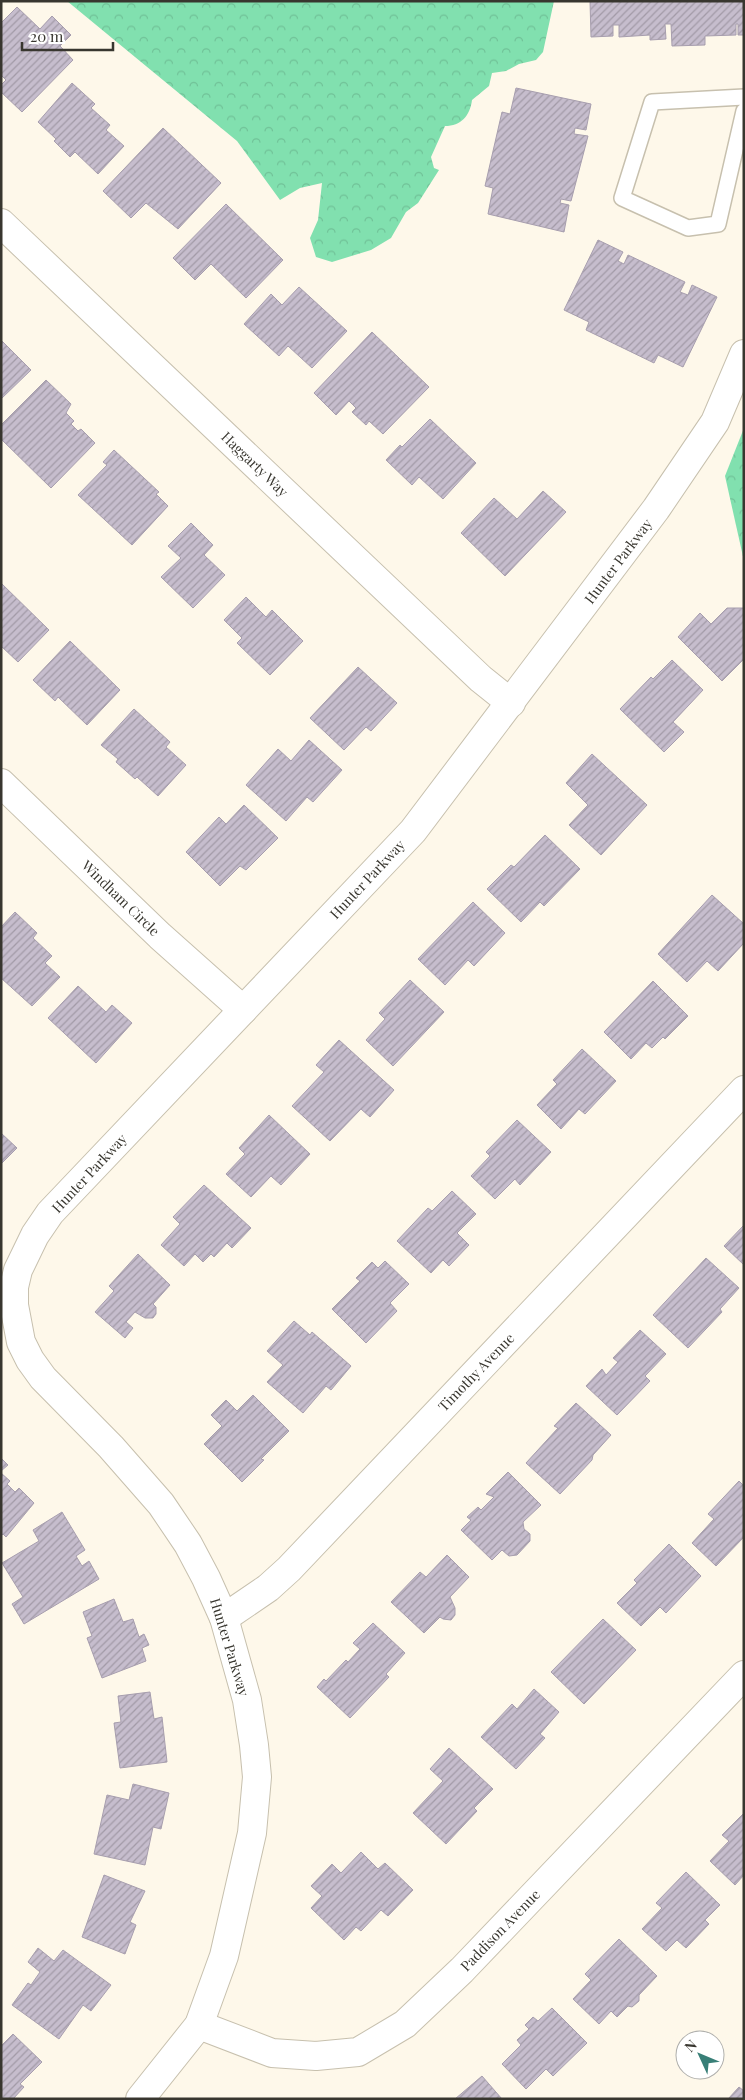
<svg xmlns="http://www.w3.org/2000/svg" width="745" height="2100" font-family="'Playfair Display',serif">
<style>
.forest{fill:url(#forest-crowns)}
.building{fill:url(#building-hatch);stroke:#a79eae}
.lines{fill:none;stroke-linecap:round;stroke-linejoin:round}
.service-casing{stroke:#c7c0ae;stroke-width:18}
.minor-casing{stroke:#c7c0ae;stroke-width:30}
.service{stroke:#fff;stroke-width:15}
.minor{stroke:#fff;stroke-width:28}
.labels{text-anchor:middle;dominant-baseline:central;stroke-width:4;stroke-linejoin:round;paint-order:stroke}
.street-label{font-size:14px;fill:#38362f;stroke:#fff}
</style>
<defs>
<pattern id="forest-crowns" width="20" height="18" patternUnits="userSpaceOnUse" patternTransform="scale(1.25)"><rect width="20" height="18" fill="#81e0af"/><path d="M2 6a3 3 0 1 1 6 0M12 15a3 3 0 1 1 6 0" fill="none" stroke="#70c197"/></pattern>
<pattern id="building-hatch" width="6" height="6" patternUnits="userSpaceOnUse" patternTransform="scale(1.25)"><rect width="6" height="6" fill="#c6bdcd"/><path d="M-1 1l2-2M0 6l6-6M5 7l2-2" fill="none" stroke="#a29aa7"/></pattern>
</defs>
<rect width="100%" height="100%" fill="#fef8ea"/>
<g class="forest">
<path d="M67,1h487l-11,51 -7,8 -17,4 -13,7 -14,2 -3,13 -17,14c-2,16 -11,26 -27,26l-14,31 3,11 5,2 -21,33 -12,9 -15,26 -20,12 -39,12 -16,-5 -6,-19 8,-18 4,-37 -22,5 -20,12 -43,-59z"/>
<polygon points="744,428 744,561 725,476"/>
</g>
<g class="building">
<polygon points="590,1 744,1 744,35 738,35 738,24 736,24 736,35 705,36 705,45 672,46 671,24 665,24 666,39 650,40 650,35 619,37 619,25 613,25 613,36 591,37"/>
<polygon points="17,7 40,29 52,16 71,35 60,46 73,60 22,112 1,92 1,85 6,80 1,75 1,23"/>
<polygon points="72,83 95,104 91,108 110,125 106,130 124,146 98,174 75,152 70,157 54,141 56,139 38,122"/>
<polygon points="516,88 591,104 586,130 575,128 574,134 588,136 571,201 561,199 560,203 569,205 564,232 488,214 493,188 485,186 502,112 510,114"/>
<polygon points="163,128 221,183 178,229 146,203 131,218 103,191"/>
<polygon points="226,204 283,260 246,298 211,264 195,280 173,258"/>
<polygon points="598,240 623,252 618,261 624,264 628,255 685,282 680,292 688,295 692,285 717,297 683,367 658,355 654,363 586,330 589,322 564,310"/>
<polygon points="299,287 347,331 312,368 288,346 279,356 244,324 271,294 282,305"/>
<polygon points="372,332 429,387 383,434 369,421 366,425 352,412 356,408 349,401 336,415 314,393"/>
<polygon points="1,340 31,370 1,399"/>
<polygon points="46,380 71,404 66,413 74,421 71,424 78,431 81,429 95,443 51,488 1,439 1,425"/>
<polygon points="430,419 476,463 443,499 419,477 412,485 386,460 400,445 402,447"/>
<polygon points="114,450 159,492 156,494 168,506 132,545 78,495 107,465 103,462"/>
<polygon points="543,491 566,512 505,576 461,533 494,498 517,519"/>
<polygon points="191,523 213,545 204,555 225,575 193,608 161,577 181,558 168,546"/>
<polygon points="1,583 49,630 18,662 1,646"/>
<polygon points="246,597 266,617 272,610 303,641 270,675 237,643 242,638 224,620"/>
<polygon points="727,608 744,608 744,659 722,681 678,637 700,613 711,624"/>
<polygon points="70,641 120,690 87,725 58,697 55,701 33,680"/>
<polygon points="672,660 703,690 673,722 684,732 664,752 620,709 651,677 653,679"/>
<polygon points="358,667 397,703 371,731 366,727 344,750 310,718"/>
<polygon points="134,709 170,742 166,747 186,765 158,796 137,777 135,779 116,762 118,759 101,745"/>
<polygon points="309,740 342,770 313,802 307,797 286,821 246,785 278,749 291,761"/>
<polygon points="592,754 647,805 601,855 569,825 588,805 566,783"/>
<polygon points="244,805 278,838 246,870 240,866 220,886 186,852 219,817 226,824"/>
<polygon points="545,835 580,869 544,906 540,902 521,922 487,889 511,865 514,867"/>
<polygon points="712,895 744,924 744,943 718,971 707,961 687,982 658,954"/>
<polygon points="473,902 505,933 474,966 468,960 445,985 418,959"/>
<polygon points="15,912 37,933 33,938 52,956 45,963 60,977 32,1006 1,978 1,927"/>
<polygon points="410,980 444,1012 393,1066 366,1040 385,1019 379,1013"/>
<polygon points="653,981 688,1016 665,1039 663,1037 652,1048 646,1043 631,1059 604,1032"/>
<polygon points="78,986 106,1012 112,1005 132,1023 96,1063 48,1018"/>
<polygon points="339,1040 394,1090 370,1117 361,1109 330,1141 292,1106 324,1072 316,1065"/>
<polygon points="582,1049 616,1081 585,1114 579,1109 561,1129 537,1105 557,1084 553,1080"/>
<polygon points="269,1115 310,1154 281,1185 271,1176 251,1197 226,1174 245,1154 239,1148"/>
<polygon points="517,1120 551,1152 520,1185 515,1179 495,1199 471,1176 490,1156 486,1152"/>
<polygon points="1,1133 17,1148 1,1164"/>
<polygon points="204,1185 251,1228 232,1248 227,1243 214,1257 211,1254 203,1262 195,1254 184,1266 161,1245 180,1224 173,1217"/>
<polygon points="452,1191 476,1214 457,1233 469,1245 449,1266 443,1260 431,1273 397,1241 428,1208 432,1211"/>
<polygon points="744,1225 744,1265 724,1246"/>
<polygon points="138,1254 170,1285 153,1304 156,1307 156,1314 153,1318 145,1318 135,1312 126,1322 133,1328 125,1338 95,1312 114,1291 109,1286"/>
<polygon points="706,1258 739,1288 720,1309 722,1312 688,1348 653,1315"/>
<polygon points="385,1261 409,1284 390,1303 397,1311 366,1343 332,1309 360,1281 356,1278 372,1262 378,1268"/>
<polygon points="294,1321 310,1335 312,1332 351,1366 331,1390 326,1386 303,1413 267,1382 283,1365 267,1351"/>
<polygon points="640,1330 666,1354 645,1376 650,1381 617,1415 586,1386 602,1369 606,1375 618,1362 613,1358"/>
<polygon points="253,1395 289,1431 261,1459 264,1460 242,1482 204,1444 222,1426 211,1415 226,1400 237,1411"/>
<polygon points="576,1403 611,1435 593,1455 592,1460 560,1494 526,1463 558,1428 554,1426"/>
<polygon points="1,1458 8,1465 1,1471"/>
<polygon points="508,1472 541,1505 523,1522 524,1529 530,1534 530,1541 517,1555 509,1556 502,1550 492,1560 461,1530 471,1520 467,1517 478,1507 481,1510 494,1497 486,1494"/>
<polygon points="1,1473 10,1481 7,1484 15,1492 19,1488 34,1503 6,1537 3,1534 1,1536"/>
<polygon points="739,1481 744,1486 744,1537 716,1566 692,1543 714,1519 708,1514"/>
<polygon points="62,1512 85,1550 76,1556 82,1566 89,1561 99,1579 24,1624 12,1604 23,1597 2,1563 39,1541 33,1530"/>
<polygon points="669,1544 701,1576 666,1613 660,1607 641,1626 617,1603 637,1583 634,1580"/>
<polygon points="447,1555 469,1577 450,1597 455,1608 455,1615 451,1620 443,1619 440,1617 424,1633 391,1602 420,1572 426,1577"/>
<polygon points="114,1599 123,1622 133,1619 139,1637 144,1634 149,1645 142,1648 146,1661 102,1678 87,1638 92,1636 83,1612"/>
<polygon points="603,1619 636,1650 584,1704 551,1672"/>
<polygon points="373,1623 405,1653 386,1674 389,1677 350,1718 317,1687 324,1679 326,1681 346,1660 348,1662 360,1649 353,1643"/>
<polygon points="534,1689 559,1712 540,1734 545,1738 516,1769 481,1737 512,1704 517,1709"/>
<polygon points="150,1692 154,1719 162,1717 167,1762 120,1768 114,1723 121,1722 118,1696"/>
<polygon points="449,1748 493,1789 474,1808 477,1811 446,1844 413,1813 443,1781 430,1769"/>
<polygon points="133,1784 169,1793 161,1829 153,1827 145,1865 94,1854 107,1795 129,1800"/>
<polygon points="744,1813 744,1875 735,1885 710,1861 729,1841 722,1835"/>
<polygon points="361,1852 378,1869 385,1863 413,1890 388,1916 381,1910 361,1931 356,1927 344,1940 311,1908 322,1896 311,1886 332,1864 341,1873"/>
<polygon points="686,1872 720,1905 705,1920 709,1924 686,1948 677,1940 666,1951 642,1929 662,1908 656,1903"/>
<polygon points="104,1875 145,1891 130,1922 136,1925 125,1954 82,1937"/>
<polygon points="619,1939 657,1976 639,1995 639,2001 632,2007 628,2006 617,2017 611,2011 599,2024 573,1999 591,1980 585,1974"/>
<polygon points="38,1948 54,1961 63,1950 111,1985 91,2011 83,2005 59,2039 12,2005 28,1983 31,1985 40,1972 28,1962"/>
<polygon points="552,2008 587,2043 553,2076 546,2069 526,2089 502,2064 521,2045 517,2040 529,2029 525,2025 533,2017 538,2021"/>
<polygon points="13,2034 42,2062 20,2084 24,2087 13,2099 1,2099 1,2046"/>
<polygon points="482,2076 502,2099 455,2099"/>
<polygon points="739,2087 744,2091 744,2099 728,2099"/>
</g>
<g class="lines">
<defs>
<polyline id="service" points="744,97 652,102 622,198 688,228 718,224 744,111"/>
<g id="minor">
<polyline points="1,223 481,679 511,703"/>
<polyline points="1,783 160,936 243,1010"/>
<polyline points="224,1618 268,1588 289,1569 744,1090"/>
<polyline points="199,2025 272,2053 316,2056 358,2052 405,2024 462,1970 744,1675"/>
<polyline points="140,2099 199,2025 224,1956 252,1833 257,1777 254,1745 247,1700 224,1618 206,1578 188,1544 161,1504 111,1447 43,1378 30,1360 21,1342 14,1305 14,1287 18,1270 35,1235 50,1213 413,831 656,509 715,422 744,354"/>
</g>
</defs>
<use href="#service" class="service-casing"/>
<use href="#minor" class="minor-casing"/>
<use href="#service" class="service"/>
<use href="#minor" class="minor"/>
</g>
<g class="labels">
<g class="street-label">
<text transform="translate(255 464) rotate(44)">Haggarty Way</text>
<text transform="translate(618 561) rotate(-53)">Hunter Parkway</text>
<text transform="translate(367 879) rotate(-47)">Hunter Parkway</text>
<text transform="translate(121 898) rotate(44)">Windham Circle</text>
<text transform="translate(89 1173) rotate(-47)">Hunter Parkway</text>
<text transform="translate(476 1372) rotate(-46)">Timothy Avenue</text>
<text transform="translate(230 1647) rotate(73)">Hunter Parkway</text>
<text transform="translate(500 1930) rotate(-46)">Paddison Avenue</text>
</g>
</g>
<rect width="745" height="2100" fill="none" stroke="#38362f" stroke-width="5"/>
<g transform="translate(700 2055) rotate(314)"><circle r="24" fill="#ffffff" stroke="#afafac"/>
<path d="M0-4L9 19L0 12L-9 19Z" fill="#387f77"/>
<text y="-8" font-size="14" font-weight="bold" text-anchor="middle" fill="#38362f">N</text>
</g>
<path d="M22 42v8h91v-8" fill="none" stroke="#38362f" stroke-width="2.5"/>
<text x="30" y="42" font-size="15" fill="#38362f" stroke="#ffffff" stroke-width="4" paint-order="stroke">20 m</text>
</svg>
